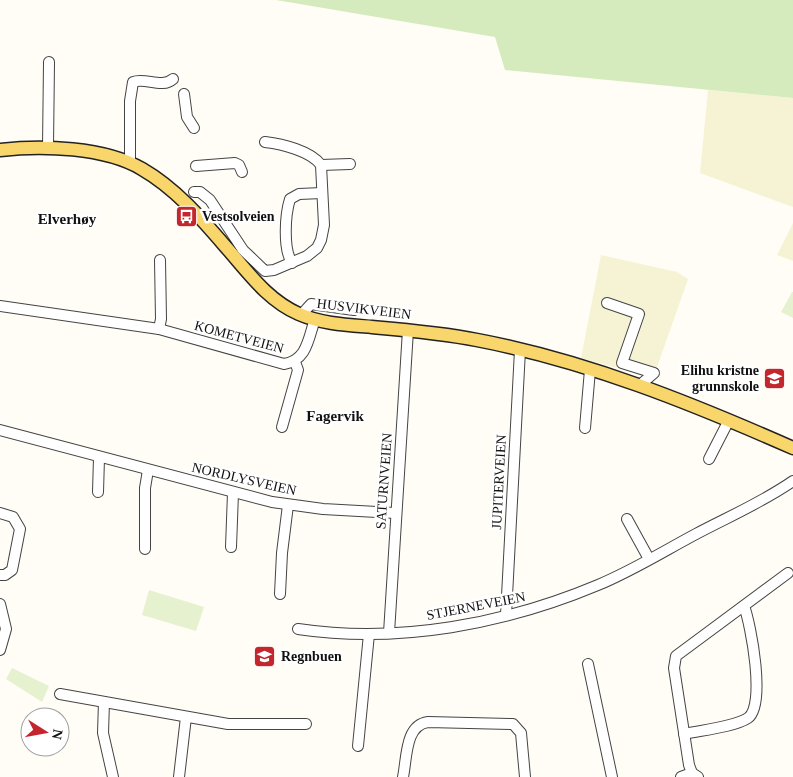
<svg xmlns="http://www.w3.org/2000/svg" width="793" height="777" font-family="'Times New Roman',serif">
<style>
.farmland{fill:#f6f3d4}
.green{fill:#d5ebbd}
.pitch{fill:#e6f2cf}
.lines{fill:none;stroke-linecap:round;stroke-linejoin:round}
.minor-casing{stroke:#444;stroke-width:12}
.major-casing{stroke:#222;stroke-width:15}
.minor{stroke:#fff;stroke-width:10}
.major{stroke:#f9d66b;stroke-width:12}
.labels{text-anchor:middle;dominant-baseline:central;stroke-width:5;stroke-linejoin:round;paint-order:stroke}
.poi-label{font-size:14px;font-weight:bold;fill:#111;stroke:#fff;text-anchor:start}
.street-label{font-size:14px;fill:#111;stroke:#fff}
.neighbourhood-label{font-size:15px;font-weight:bold;fill:#111;stroke:#fff}
</style>
<rect width="100%" height="100%" fill="#fffdf5"/>
<g class="farmland">
<polygon points="708,90 793,98 793,207 700,173"/>
<polygon points="793,223 793,261 777,255"/>
<polygon points="601,255 677,272 688,279 656,370 613,367 581,358"/>
</g>
<polygon class="green" points="276,0 793,0 793,98 505,70 495,37"/>
<g class="pitch">
<polygon points="792,292 793,292 793,318 781,312"/>
<polygon points="149,590 204,607 196,631 142,615"/>
<polygon points="12,668 49,686 42,702 6,679"/>
</g>
<g class="lines">
<defs>
<g id="minor">
<polyline points="184,94 187,117 194,128"/>
<polyline points="48,147 49,62"/>
<path d="M130,163v-62l3,-19c12,-5 29,7 40,-3"/>
<polyline points="321,165 350,164"/>
<polyline points="196,166 235,163 239,165 242,172"/>
<path d="M194,192h6l10,8 33,50 22,21 9,-1 33,-14 10,-8 4,-8 3,-15 -3,-60c-10,-14 -39,-21 -56,-23"/>
<path d="M292,263c-9,-14 -7,-48 -2,-64l9,-5 23,-1"/>
<polyline points="607,303 639,314 622,363 654,373 640,385"/>
<path d="M0,306l159,23 125,35c23,-4 24,-24 31,-45"/>
<polyline points="301,315 311,304 354,310"/>
<polyline points="159,329 161,319 160,260"/>
<polyline points="282,427 298,370 295,362"/>
<polyline points="585,428 590,370"/>
<polyline points="0,430 272,502 323,509 395,513"/>
<polyline points="709,459 729,420"/>
<polyline points="98,492 99,458"/>
<polyline points="0,513 13,517 20,529 12,570 5,575 0,575"/>
<polyline points="627,519 649,559"/>
<polyline points="231,547 233,493"/>
<polyline points="145,549 145,488 148,470"/>
<polyline points="280,594 282,553 288,505"/>
<polyline points="0,604 6,629 0,650"/>
<polyline points="506,615 520,350"/>
<path d="M298,629c101,15 207,-5 300,-44 34,-14 66,-34 98,-51 32,-17 67,-32 97,-53"/>
<polyline points="389,633 408,330"/>
<polyline points="588,664 612,777"/>
<polyline points="60,694 228,724 306,724"/>
<polyline points="104,702 103,733 113,777"/>
<path d="M684,734c18,-4 50,-7 64,-16 18,-13 3,-93 -4,-112"/>
<polyline points="358,746 369,634"/>
<polyline points="692,773 689,765 674,668 676,656 788,573"/>
<polyline points="179,777 186,717"/>
<path d="M403,777c4,-19 2,-52 25,-55l85,2 8,9 4,44"/>
<polyline points="681,777 692,773 698,777"/>
</g>
<path id="major" d="M0,150c42,-5 105,-3 142,19 33,19 59,49 83,77 23,26 42,54 74,68 23,10 49,11 73,13 35,3 71,6 105,13 110,21 214,63 316,108"/>
</defs>
<use href="#minor" class="minor-casing"/>
<use href="#major" class="major-casing"/>
<use href="#minor" class="minor"/>
<use href="#major" class="major"/>
</g>
<defs>
<symbol id="bus-square" viewBox="-11 -11 22 22"><rect x="-9" y="-9" width="18" height="18" rx="4" fill="#c4262e" stroke="#fff"/><path d="M-5-6H5V4H4V6H2V4H-2V6H-4V4H-5ZM-3.5-4V0h7V-4ZM-3.5 1.2v1.5H-2V1.2ZM2 1.2v1.5H3.5V1.2Z" fill="#fff"/></symbol>
<symbol id="school-square" viewBox="-11 -11 22 22"><rect x="-9" y="-9" width="18" height="18" rx="4" fill="#c4262e" stroke="#fff"/><path d="M0-5L7-2L0 1L-7-2ZM-4 1L0 2.5L4 1V4Q0 6-4 4Z" fill="#fff"/></symbol>
</defs>
<g fill-rule="evenodd">
<use href="#bus-square" x="174" y="204" width="25" height="25"/>
<use href="#school-square" x="762" y="366" width="25" height="25"/>
<use href="#school-square" x="252" y="644" width="25" height="25"/>
</g>
<g class="labels">
<g class="poi-label">
<text x="202" y="216">Vestsolveien</text>
<text x="759" y="370" text-anchor="end">Elihu kristne<tspan x="759" dy="16">grunnskole</tspan></text>
<text x="281" y="656">Regnbuen</text>
</g>
<g class="street-label">
<text transform="translate(364 309) rotate(7)">HUSVIKVEIEN</text>
<text transform="translate(239 337) rotate(15)">KOMETVEIEN</text>
<text transform="translate(244 479) rotate(13)">NORDLYSVEIEN</text>
<text transform="translate(384 481) rotate(-86)">SATURNVEIEN</text>
<text transform="translate(499 482) rotate(-87)">JUPITERVEIEN</text>
<text transform="translate(476 606) rotate(-11)">STJERNEVEIEN</text>
</g>
<g class="neighbourhood-label">
<text x="67" y="219">Elverhøy</text>
<text x="335" y="416">Fagervik</text>
</g>
</g>
<g transform="translate(45 732) rotate(101)"><circle r="24" fill="#ffffff" stroke="#a0a0a0"/>
<path d="M0-4L9 19L0 12L-9 19Z" fill="#c4262e"/>
<text y="-8" font-size="14" font-weight="bold" text-anchor="middle" fill="#111111">N</text>
</g>
</svg>
